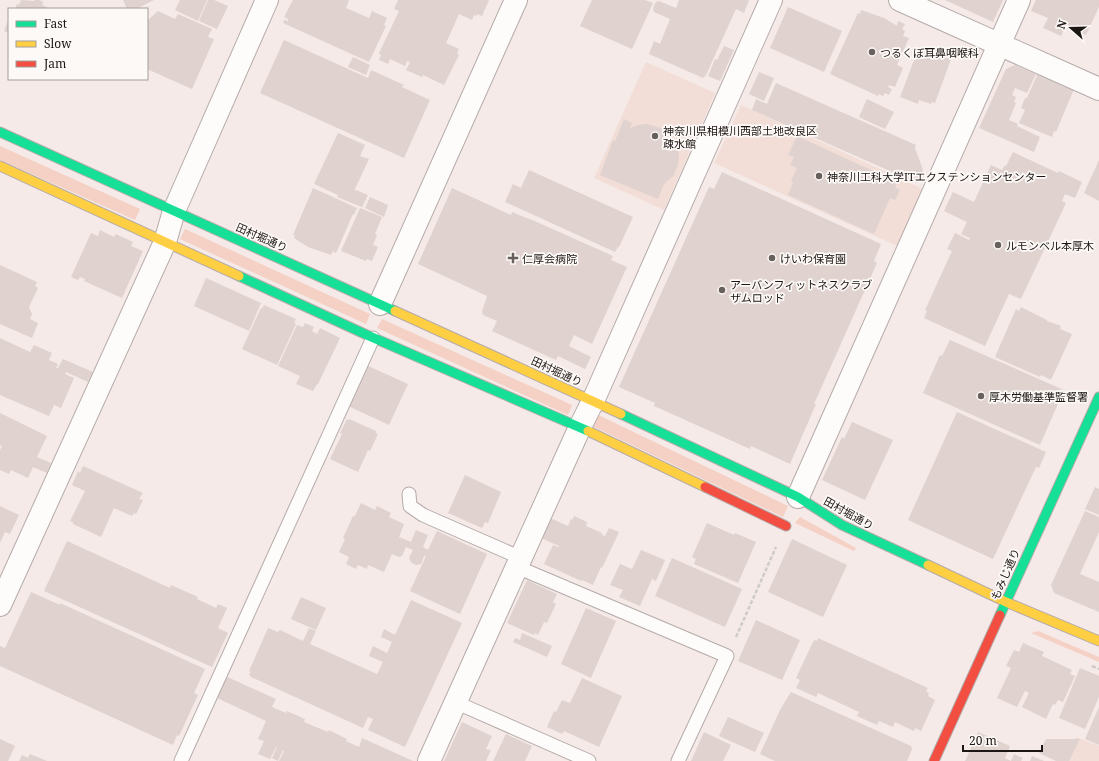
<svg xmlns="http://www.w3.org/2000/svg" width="1099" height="761" font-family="'Noto Serif','Noto Sans JP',serif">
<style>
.built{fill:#f2ded7}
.green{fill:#f5d0c4}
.building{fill:#dfd2cf}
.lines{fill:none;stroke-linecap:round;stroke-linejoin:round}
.lane-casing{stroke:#b4aba9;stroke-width:15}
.street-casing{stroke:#b4aba9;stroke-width:24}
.fast-casing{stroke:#b4aba9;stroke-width:11}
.slow-casing{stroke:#b4aba9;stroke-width:11}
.jam-casing{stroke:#b4aba9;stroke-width:11}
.path{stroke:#cfcbca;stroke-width:2.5;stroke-dasharray:4 2;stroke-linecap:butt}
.lane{stroke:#fefcfb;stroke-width:13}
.street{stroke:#fefcfb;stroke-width:22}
.fast{stroke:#16e098;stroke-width:9}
.slow{stroke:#ffcf43;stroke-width:9}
.jam{stroke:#f24e42;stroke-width:9}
.poi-dot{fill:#67605d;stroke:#fdf9f7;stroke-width:1.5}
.labels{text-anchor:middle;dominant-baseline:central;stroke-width:3.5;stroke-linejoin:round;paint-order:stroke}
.poi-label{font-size:11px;fill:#1b1513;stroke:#fdf9f7;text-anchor:start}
.street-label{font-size:11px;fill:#1b1513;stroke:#fdf9f7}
</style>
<rect width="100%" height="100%" fill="#f5eae7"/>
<g class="built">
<polygon points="646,62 715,93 664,210 594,178"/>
<polygon points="741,105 923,189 897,246 714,163"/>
<polygon points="1076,737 1099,746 1099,761 1066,761"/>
</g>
<g class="green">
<polygon points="0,146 140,209 135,220 0,160"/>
<polygon points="185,229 370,314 366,324 180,239"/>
<polygon points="382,319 572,405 568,415 377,328"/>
<polygon points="594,413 788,506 783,517 588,424"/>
<polygon points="800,517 856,548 854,551 795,523"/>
<polygon points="1038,631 1099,657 1099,662 1031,633"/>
</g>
<g class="building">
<polygon points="21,0 34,1 35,0 39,0 44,2 42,5 51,9 15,9 17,4 19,5"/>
<polygon points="123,0 154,0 136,9 127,9"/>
<polygon points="180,0 207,0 198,21 175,10"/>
<polygon points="208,0 214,0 228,6 217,29 199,21"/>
<polygon points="293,0 349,0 346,8 369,18 372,11 387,18 384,25 386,26 369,62 283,23 284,20 288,21 288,19 284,17"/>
<polygon points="398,0 489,0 482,16 477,14 476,16 474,15 472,20 459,14 446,43 459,49 457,53 459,55 444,85 423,75 422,77 406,70 410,62 407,61 405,66 390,59 388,64 379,60 381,55 379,54 381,49 399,11 394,9"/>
<polygon points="592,0 645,0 653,3 632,49 580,26"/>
<polygon points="679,0 749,0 744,13 736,9 706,75 703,78 649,54 654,41 660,44 670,19 654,12 653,8 656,2 659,1 676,8"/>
<polygon points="945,0 1003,0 993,22"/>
<polygon points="1036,0 1099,0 1099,7 1086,35 1066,26 1061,36 1043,28 1048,18 1031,11"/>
<polygon points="788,7 842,31 824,72 770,48"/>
<polygon points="861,10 884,18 897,26 898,21 905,24 902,29 905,31 903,36 909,38 897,65 903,68 895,87 889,85 888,87 892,89 889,95 885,93 883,96 879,94 878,96 830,74 858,13 860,14"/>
<polygon points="158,11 175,19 178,14 212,29 208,37 214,39 192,89 147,69 147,21"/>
<polygon points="9,18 9,33 4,31"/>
<polygon points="284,40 368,78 371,70 404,85 402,87 430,100 404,158 260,93"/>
<polygon points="724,46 734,50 720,81 708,76 715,59 717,60"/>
<polygon points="931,48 938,51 938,54 951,59 935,103 932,102 931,104 919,100 918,104 900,97 918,50 925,52 926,49 930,51"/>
<polygon points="353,57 370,65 366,75 348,67"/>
<polygon points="1015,65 1036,74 1027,93 1015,88 1012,95 1016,97 1014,102 1016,103 1009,120 1018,124 1017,126 1040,137 1034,152 979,128 1006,69"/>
<polygon points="759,72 774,78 764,101 749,94"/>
<polygon points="1038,73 1074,89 1056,132 1054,131 1052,137 1019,123 1025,110 1021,108 1025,98 1027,98"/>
<polygon points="776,83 916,145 915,148 923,170 917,183 752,110 756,99 767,104"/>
<polygon points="867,99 894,112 885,129 859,117"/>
<polygon points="624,119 632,123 630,128 638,125 647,124 661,128 670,135 675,142 679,154 678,165 674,175 664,184 658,199 600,175 613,140 615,141"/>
<polygon points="338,133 365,145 360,156 369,159 354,191 356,190 368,195 362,207 337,197 338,195 314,184"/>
<polygon points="797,136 897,182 895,187 900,190 895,200 890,198 874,234 788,195 793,182 791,181 797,168 790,165 794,157 788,155"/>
<polygon points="1013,152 1058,173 1059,171 1082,182 1075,198 1065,194 1062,201 1066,203 1021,299 1009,294 985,346 924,318 927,311 925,310 952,251 947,249 955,233 969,240 970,238 961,234 967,222 944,211 953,192 974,202 991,165 1002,170 1005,165 1006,166"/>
<polygon points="1099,160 1099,201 1084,193"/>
<polygon points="529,170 633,217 619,247 618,247 615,252 505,202 513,184 521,188"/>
<polygon points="722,172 881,244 874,261 877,263 814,404 816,404 790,464 751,446 750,449 654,406 655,403 619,387 709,187 714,189"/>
<polygon points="313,188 357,208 354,215 353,214 336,253 333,251 331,255 308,247 294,238 295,235 293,235"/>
<polygon points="452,188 511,215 512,212 529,219 530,219 613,256 611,260 627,267 592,344 574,335 569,346 591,357 585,369 558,356 556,360 492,331 497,321 483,315 482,312 487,296 418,264"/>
<polygon points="370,197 388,205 384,217 365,208"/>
<polygon points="360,208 382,217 375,234 377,235 373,245 378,247 372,261 367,259 366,261 341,251"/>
<polygon points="100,230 114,237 116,234 133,242 131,246 143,251 122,298 84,281 85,279 80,277 78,280 71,277 91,233 98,236"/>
<polygon points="0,265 37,282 35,286 38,288 29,307 32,314 30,319 38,323 32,338 0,324"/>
<polygon points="206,278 261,303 249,331 194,306"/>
<polygon points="264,305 296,319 294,323 296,324 277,365 242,349 261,308 262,309"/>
<polygon points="1021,307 1047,320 1047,321 1061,326 1060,329 1072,334 1051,380 1041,375 1040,377 995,357 1016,309 1019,311"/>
<polygon points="305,323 314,327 312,331 317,334 320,328 340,338 318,384 317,384 313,391 296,384 300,376 278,366 297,325 303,327"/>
<polygon points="0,338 30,352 34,345 52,353 49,360 58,364 56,368 58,368 63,359 93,372 88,382 66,372 65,374 74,378 61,408 54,405 49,416 0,395"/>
<polygon points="950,340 1064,390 1040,445 923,393 940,355 942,356"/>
<polygon points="366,365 408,384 389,425 348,406"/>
<polygon points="957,412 1046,452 1039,468 1036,467 993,559 908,520"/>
<polygon points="0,413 47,436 37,457 51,463 47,473 33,467 28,478 11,470 9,474 0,470 0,450 2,446 0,445"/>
<polygon points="347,419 349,420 349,419 376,431 376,433 378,434 370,451 368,450 358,472 330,459 342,434 340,433"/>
<polygon points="852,422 893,440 865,500 822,480 842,437 844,439"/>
<polygon points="83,466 143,493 139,499 143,500 136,514 134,513 132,516 114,508 101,537 73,524 73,522 70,521 85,491 72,485 78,471 80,473"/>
<polygon points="465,475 501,492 488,523 485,522 482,528 448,513"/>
<polygon points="1095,487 1099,489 1099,515 1085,509"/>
<polygon points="361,503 375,510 377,506 391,513 389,517 404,524 399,537 411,542 416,530 428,535 423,547 428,550 437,531 487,554 460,614 410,591 426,556 424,556 421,564 416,565 411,562 409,558 413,550 406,547 402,556 399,557 392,554 384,572 368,565 367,569 358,565 356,569 346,564 349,557 339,552 345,539 343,538 353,516 355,516"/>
<polygon points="0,506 19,515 10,534 5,532 0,543"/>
<polygon points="1085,511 1099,517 1099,532 1080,574 1099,582 1099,612 1054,593 1051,585"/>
<polygon points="574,516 587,522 586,526 602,533 602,535 605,536 609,528 619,532 602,568 601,567 593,585 582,580 581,581 544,564 553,545 558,547 559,546 541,538 550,518 568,526 571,519 572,520"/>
<polygon points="707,523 734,535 735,533 756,542 738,583 694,564 696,559 692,557"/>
<polygon points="792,539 847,565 823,617 768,592"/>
<polygon points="67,541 170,588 171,585 198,597 197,599 216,608 218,604 227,608 218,628 228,633 212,667 44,591"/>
<polygon points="641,550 665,560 656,581 652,579 640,606 619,597 623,590 610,585 620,564 632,569"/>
<polygon points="672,558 742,589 725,627 655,596"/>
<polygon points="527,580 557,594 553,602 556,604 547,623 544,622 538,635 535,633 534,635 507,623"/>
<polygon points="31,592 60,605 60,603 205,669 194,693 198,695 179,736 177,735 173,745 0,666 0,646 5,648"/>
<polygon points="301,597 326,608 316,630 291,619"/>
<polygon points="411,600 462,623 405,747 368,730 373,719 368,717 363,728 251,677 249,674 251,672 249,671 268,628 278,632 280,630 303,641 309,628 316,631 310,644 377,674 383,662 369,656 373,646 387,653 392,642 381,637 384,629 395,635"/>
<polygon points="586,608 616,621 591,678 561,664"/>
<polygon points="756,620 800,640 782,680 738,661"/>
<polygon points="522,633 552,646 547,657 513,642 515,638 520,640"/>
<polygon points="818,638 928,688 926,691 929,693 928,696 935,700 921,731 915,728 914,731 895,722 893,727 879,721 877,725 857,716 859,712 818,693 816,697 796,688 800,680 796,678 814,640 817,641"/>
<polygon points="1023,643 1044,652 1042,656 1072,670 1070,674 1075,676 1063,702 1058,700 1055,705 1053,704 1046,719 1022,707 1029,693 1025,691 1017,707 997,698 1011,668 1006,666 1014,650 1019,652"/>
<polygon points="1080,668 1099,676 1099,697 1085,729 1059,718"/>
<polygon points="225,676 276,699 272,707 286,713 287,711 305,719 304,722 328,732 329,730 347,739 346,741 359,747 362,738 413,761 279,761 284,751 283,750 278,761 272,758 277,747 276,747 270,759 258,754 264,741 258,739 266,721 215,697"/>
<polygon points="582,678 622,696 599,747 564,731 562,734 547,727 554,711 556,712 562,700 570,703"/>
<polygon points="791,692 911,746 912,749 907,761 775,761 760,754 780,710"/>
<polygon points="1099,707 1099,745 1085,739"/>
<polygon points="728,717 764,733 755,752 719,736"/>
<polygon points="462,722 492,736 486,749 491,750 486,761 444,761"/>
<polygon points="704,732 731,745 723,761 691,761"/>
<polygon points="978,732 1010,746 1005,758 1011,761 1014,754 1023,758 1021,761 965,761"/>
<polygon points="506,734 532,746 525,761 493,761"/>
<polygon points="0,739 15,746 8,761 0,761"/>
<polygon points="1046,739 1080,739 1069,761 1056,761 1039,753"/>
<polygon points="30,754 47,761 19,761 22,755 28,758"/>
<polygon points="1032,756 1044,761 1030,761"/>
</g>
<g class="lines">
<defs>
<g id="lane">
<polyline points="409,494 410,506 423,515 521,558"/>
<polyline points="517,567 727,656 678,761"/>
<polyline points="455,702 589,761"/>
<polyline points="181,761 373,338"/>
</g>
<g id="street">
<polyline points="900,0 1099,89"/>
<polyline points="380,304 516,0"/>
<polyline points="798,497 1019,0"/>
<polyline points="0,605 165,242 174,211 267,0"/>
<polyline points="429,761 580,427 593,401 771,0"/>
</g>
<g id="fast">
<polyline points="0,132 395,311"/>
<polyline points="239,276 367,335 588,431"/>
<polyline points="621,414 798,497 842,525 928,565"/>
<polyline points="1000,615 1099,397"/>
</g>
<g id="slow">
<polyline points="0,166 239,276"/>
<polyline points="395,311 621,414"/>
<polyline points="588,431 705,487"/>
<polyline points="928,565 1006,602 1099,641"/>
</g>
<g id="jam">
<polyline points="705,487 786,526"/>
<polyline points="934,761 1000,615"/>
</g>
</defs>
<use href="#lane" class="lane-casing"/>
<use href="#street" class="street-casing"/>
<use href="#fast" class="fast-casing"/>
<use href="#slow" class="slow-casing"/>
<use href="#jam" class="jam-casing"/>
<g class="path">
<polyline points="736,637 776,547"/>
<polyline points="1092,666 1099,669"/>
</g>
<use href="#lane" class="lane"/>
<use href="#street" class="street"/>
<use href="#fast" class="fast"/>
<use href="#slow" class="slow"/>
<use href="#jam" class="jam"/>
</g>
<g class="poi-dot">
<circle cx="872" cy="52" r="4"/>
<circle cx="655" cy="136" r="4"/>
<circle cx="819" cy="176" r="4"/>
<circle cx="998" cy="245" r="4"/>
<path d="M511 252h4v4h4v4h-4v4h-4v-4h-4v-4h4z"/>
<circle cx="772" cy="258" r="4"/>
<circle cx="722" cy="290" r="4"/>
<circle cx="981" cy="396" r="4"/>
</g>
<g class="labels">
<g class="poi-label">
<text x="880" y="52">つるくぼ耳鼻咽喉科</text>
<text x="663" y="130">神奈川県相模川西部土地改良区<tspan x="663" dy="13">疎水館</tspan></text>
<text x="827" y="176">神奈川工科大学ITエクステンションセンター</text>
<text x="1006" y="245">ルモンベル本厚木</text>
<text x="522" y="258">仁厚会病院</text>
<text x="780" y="258">けいわ保育園</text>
<text x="730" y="284">アーバンフィットネスクラブ<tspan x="730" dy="13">ザムロッド</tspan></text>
<text x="989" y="396">厚木労働基準監督署</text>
</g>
<g class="street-label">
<text transform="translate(262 237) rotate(24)">田村堀通り</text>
<text transform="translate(557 371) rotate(25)">田村堀通り</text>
<text transform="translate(849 513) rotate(29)">田村堀通り</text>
<text transform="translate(1005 574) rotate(-66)">もみじ通り</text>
</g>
</g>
<rect x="8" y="8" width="140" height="72" fill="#fdf9f7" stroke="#a39e9c"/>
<rect x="16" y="21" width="20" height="6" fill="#16e098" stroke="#a39e9c"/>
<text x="44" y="28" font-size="12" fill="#1b1513">Fast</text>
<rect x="16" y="41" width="20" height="6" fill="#ffcf43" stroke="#a39e9c"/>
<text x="44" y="48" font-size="12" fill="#1b1513">Slow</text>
<rect x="16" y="61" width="20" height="6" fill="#f24e42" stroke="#a39e9c"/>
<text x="44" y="68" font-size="12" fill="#1b1513">Jam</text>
<g transform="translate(1071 28) rotate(290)" stroke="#fdf9f7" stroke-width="3" paint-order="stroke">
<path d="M0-3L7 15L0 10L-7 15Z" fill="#1b1513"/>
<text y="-6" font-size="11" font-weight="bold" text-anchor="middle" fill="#1b1513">N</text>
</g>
<path d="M963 745v6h79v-6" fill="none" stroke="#1b1513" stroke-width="2"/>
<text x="969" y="745" font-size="12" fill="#1b1513" stroke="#fdf9f7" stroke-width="3" paint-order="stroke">20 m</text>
</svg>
